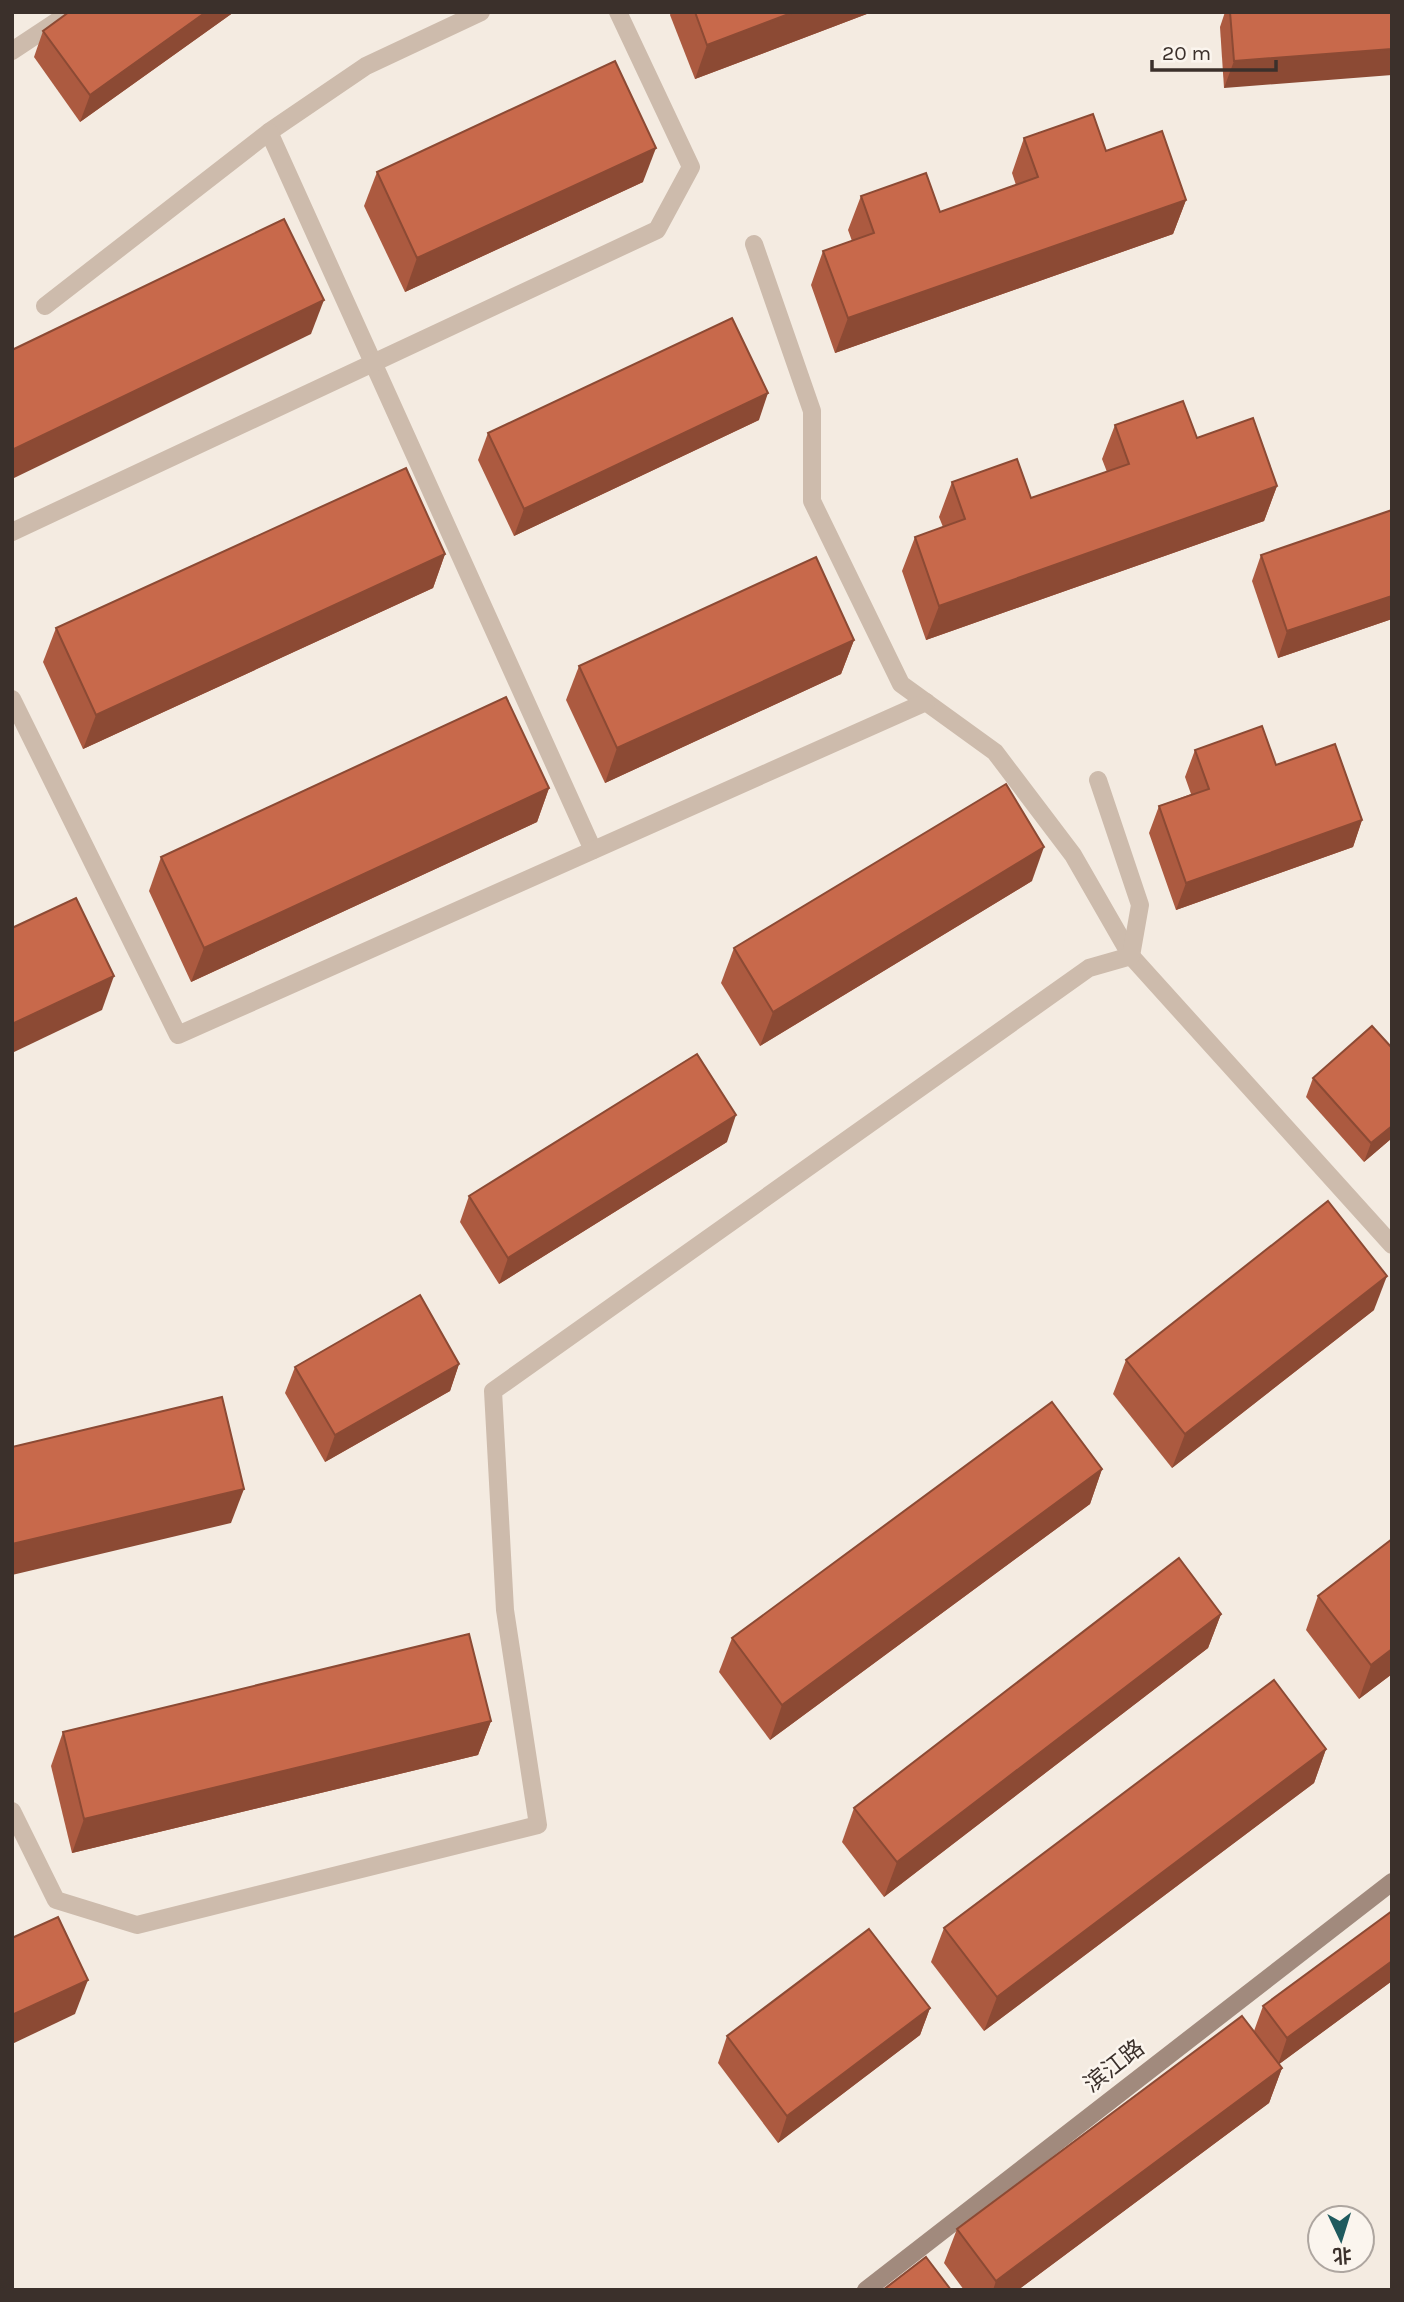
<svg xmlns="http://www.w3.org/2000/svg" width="1404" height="2302" font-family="Karla,'Noto Sans SC',sans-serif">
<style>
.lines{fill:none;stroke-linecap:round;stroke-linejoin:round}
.minor{stroke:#cdbbac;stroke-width:18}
.secondary{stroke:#a18a7d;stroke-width:18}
.wall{fill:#ac5a40}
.shaded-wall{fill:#8c4a34}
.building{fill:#c8694b;stroke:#8c4a34;stroke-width:2}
.labels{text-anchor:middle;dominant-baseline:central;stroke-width:5;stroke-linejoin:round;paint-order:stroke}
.street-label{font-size:23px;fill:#3b302b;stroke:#fbf5ee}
</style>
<rect width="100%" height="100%" fill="#f4ebe1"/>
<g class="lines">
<g class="minor">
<polyline points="12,51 71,12"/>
<polyline points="269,132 366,66 481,12"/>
<polyline points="754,244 812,411 812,501 901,684 995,752 1073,855 1131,956 1392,1245"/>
<polyline points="45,306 269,132 593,850"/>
<polyline points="12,532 657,230 691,167 618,12"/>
<polyline points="12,699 178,1035 926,702"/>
<polyline points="12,1811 56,1900 137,1925 538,1825 505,1610 493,1391 1089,968 1131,956 1140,905 1098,780"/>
</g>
<polyline class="secondary" points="866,2290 1392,1882"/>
</g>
<g class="wall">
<polygon points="234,12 80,122 34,57 43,31"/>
<polygon points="671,12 872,12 695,79 670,15"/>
<polygon points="1225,12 1392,12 1224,88 1220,27"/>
<polygon points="1024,138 1106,151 1186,200 1173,234 835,353 811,285 823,251 852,241 848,230 861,196 940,212 1016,185 1012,173"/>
<polygon points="377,172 643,182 405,292 364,206"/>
<polygon points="759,420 514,536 478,460 488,433"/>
<polygon points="1115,425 1197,438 1277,486 1264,521 926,640 902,571 915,537 943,527 939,517 952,482 1031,498 1107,472 1102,459"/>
<polygon points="1392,510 1392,619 1278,658 1252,581 1261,555"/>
<polygon points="445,554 433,588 83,749 43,662 56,628"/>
<polygon points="854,640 841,674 605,783 566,700 579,666"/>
<polygon points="1195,750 1276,765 1362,820 1353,847 1176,910 1149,833 1159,806 1191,794 1185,777"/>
<polygon points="549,788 537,822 191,982 149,891 161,857"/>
<polygon points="1032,881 760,1046 721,983 734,948"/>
<polygon points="1392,1048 1392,1138 1364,1162 1306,1097 1313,1078"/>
<polygon points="727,1142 499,1284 460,1222 469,1196"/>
<polygon points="1374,1310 1172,1468 1113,1394 1126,1360"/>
<polygon points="459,1364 450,1391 325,1462 285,1393 295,1367"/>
<polygon points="1102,1469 1090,1504 770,1740 719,1672 732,1638"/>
<polygon points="1392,1539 1392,1674 1359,1699 1306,1630 1318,1596"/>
<polygon points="1221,1614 1208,1648 884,1897 842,1842 854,1808"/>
<polygon points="491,1721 478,1755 72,1853 51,1766 63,1732"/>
<polygon points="1326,1749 1314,1783 984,2031 931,1962 944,1928"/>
<polygon points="1392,1911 1392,1981 1279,2064 1282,2068 1269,2103 1018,2290 964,2290 944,2263 957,2229 1254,2031 1263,2006"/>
<polygon points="930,2008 920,2035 778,2143 718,2063 727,2036"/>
</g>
<g class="shaded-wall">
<polygon points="206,12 234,12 80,122 90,95"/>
<polygon points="794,12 872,12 695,79 707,45"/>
<polygon points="1392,49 1392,75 1224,88 1234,61"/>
<polygon points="656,148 643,182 405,292 417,258"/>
<polygon points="1186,200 1173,234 835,353 848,318"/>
<polygon points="324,300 311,334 12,479 12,450"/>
<polygon points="768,393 759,420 514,536 524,509"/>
<polygon points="1277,486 1264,521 926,640 939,606"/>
<polygon points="445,554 433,588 83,749 96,715"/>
<polygon points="1392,596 1392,619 1278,658 1287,631"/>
<polygon points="854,640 841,674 605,783 617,748"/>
<polygon points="549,788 537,822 191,982 204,948"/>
<polygon points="1362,820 1353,847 1176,910 1186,883"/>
<polygon points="1044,847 1032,881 760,1046 773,1012"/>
<polygon points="114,976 102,1010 12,1053 12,1024"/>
<polygon points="736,1115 727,1142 499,1284 508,1258"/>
<polygon points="1392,1126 1392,1138 1364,1162 1371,1143"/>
<polygon points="1387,1276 1374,1310 1172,1468 1185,1434"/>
<polygon points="459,1364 450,1391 325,1462 335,1435"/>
<polygon points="1102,1469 1090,1504 770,1740 782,1705"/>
<polygon points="244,1489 231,1523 12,1575 12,1544"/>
<polygon points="1221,1614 1208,1648 884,1897 897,1862"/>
<polygon points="1392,1649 1392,1674 1359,1699 1371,1665"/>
<polygon points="491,1721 478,1755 72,1853 84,1819"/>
<polygon points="1326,1749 1314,1783 984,2031 997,1997"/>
<polygon points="1392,1961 1392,1981 1278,2065 1287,2038"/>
<polygon points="88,1980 75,2014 12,2044 12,2015"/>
<polygon points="930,2008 920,2035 778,2143 787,2116"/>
<polygon points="1282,2068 1269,2103 1018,2290 993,2290 996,2281"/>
</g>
<g class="building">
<polygon points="69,12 206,12 90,95 43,31"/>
<polygon points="695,12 794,12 707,45"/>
<polygon points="1230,12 1392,12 1392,49 1234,61"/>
<polygon points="615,61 656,148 417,258 377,172"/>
<polygon points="1093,114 1106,151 1162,131 1186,200 848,318 823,251 874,233 861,196 926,173 940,212 1038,177 1024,138"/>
<polygon points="284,219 324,300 12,450 12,350"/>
<polygon points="732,318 768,393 524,509 488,433"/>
<polygon points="1183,401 1197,438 1253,418 1277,486 939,606 915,537 965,519 952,482 1017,459 1031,498 1129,464 1115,425"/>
<polygon points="406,468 445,554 96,715 56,628"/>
<polygon points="1392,510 1392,596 1287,631 1261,555"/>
<polygon points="816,557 854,640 617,748 579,666"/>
<polygon points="506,697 549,788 204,948 161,857"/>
<polygon points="1262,726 1276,765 1335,744 1362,820 1186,883 1159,806 1209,789 1195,750"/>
<polygon points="1006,784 1044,847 773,1012 734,948"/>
<polygon points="76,898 114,976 12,1024 12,928"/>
<polygon points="1372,1026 1392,1048 1392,1126 1371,1143 1313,1078"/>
<polygon points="697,1054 736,1115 508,1258 469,1196"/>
<polygon points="1328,1201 1387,1276 1185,1434 1126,1360"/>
<polygon points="420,1295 459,1364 335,1435 295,1367"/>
<polygon points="222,1397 244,1489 12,1544 12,1447"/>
<polygon points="1052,1402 1102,1469 782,1705 732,1638"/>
<polygon points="1392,1539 1392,1649 1371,1665 1318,1596"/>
<polygon points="1179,1558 1221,1614 897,1862 854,1808"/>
<polygon points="469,1634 491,1721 84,1819 63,1732"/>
<polygon points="1274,1680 1326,1749 997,1997 944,1928"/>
<polygon points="1392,1911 1392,1961 1287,2038 1263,2006"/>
<polygon points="58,1917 88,1980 12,2015 12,1938"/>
<polygon points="869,1929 930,2008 787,2116 727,2036"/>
<polygon points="1242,2016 1282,2068 996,2281 957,2229"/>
<polygon points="926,2257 951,2290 883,2290"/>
</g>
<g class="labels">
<g class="street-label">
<text transform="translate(1114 2066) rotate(-38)">滨江路</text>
</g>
</g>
<rect width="1404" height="2302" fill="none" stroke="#3b302b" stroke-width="28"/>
<g transform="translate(1341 2239) rotate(176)"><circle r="33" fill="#fbf5ee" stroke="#aea6a0" stroke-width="2"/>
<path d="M0-5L12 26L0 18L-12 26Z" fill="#1f5a5e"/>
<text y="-10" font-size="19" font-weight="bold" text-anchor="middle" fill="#3b302b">北</text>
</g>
<path d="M1152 60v10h124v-10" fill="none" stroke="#3b302b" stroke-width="3.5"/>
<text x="1162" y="60" font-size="21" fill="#3b302b" stroke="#fbf5ee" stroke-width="5" paint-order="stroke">20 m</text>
</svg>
